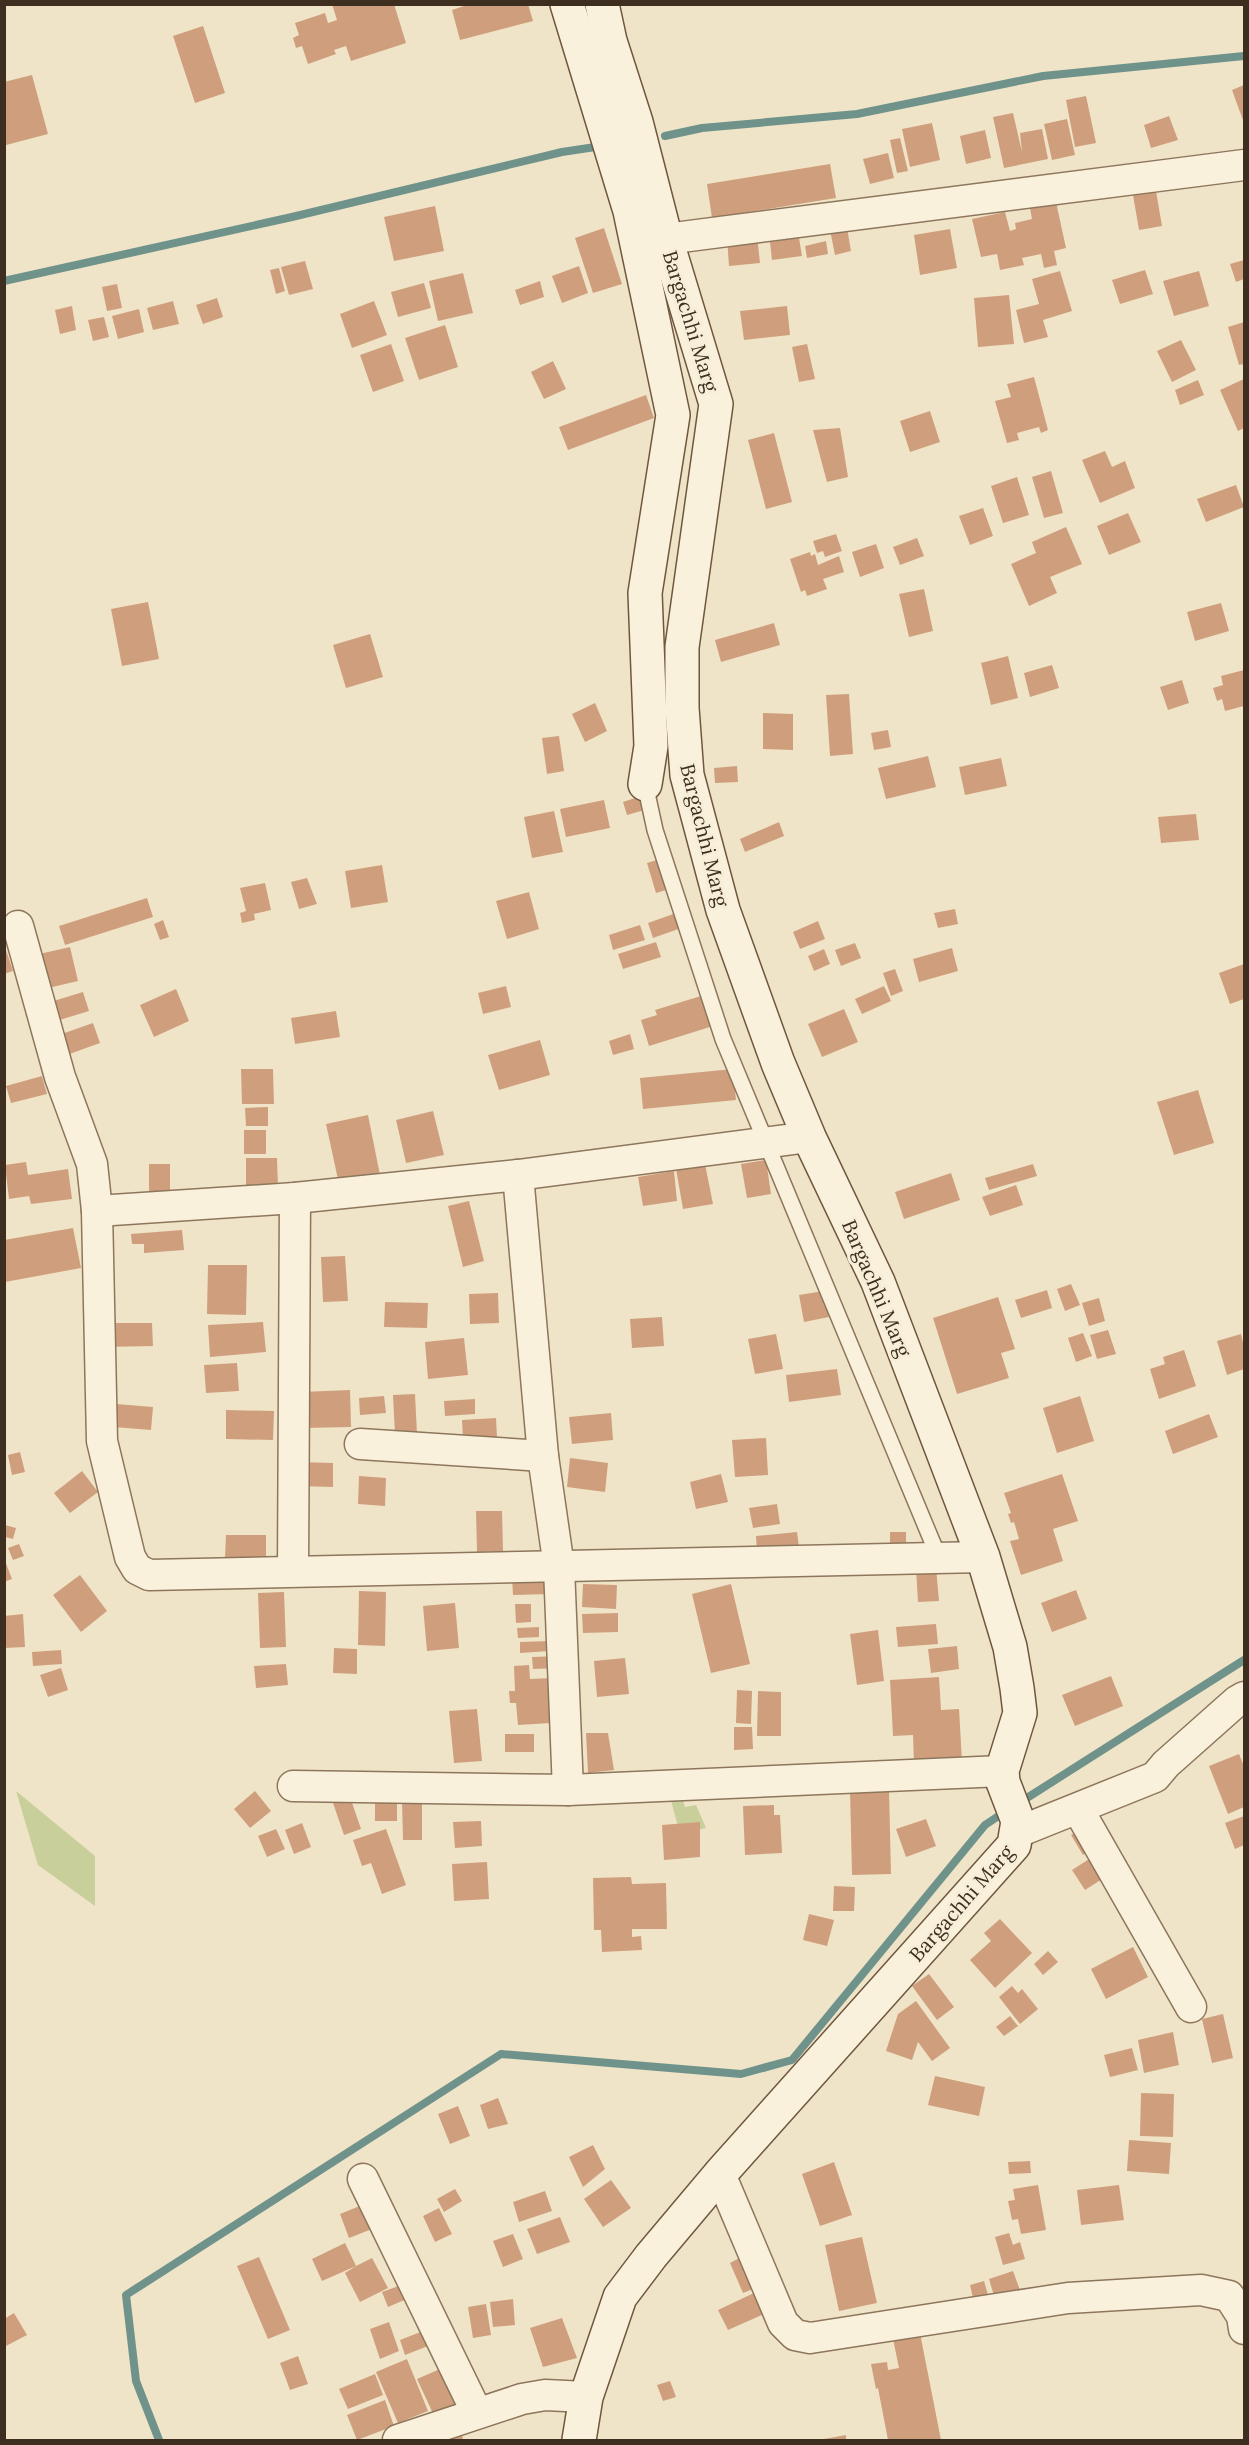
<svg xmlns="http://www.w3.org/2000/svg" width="1249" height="2445" font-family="Lora,serif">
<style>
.green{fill:#c9cf9b}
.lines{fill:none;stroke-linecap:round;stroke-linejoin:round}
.stream{stroke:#6f938a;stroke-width:8}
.building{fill:#cf9f7d}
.lane-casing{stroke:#8d765c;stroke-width:18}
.street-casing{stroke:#8d765c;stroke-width:33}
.secondary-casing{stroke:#6f573f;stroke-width:36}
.lane{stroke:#faf1dc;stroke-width:15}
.street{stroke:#faf1dc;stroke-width:30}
.secondary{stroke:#faf1dc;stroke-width:33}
.labels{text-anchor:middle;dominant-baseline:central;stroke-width:6;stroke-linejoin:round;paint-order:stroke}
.street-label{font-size:20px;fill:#3d2e20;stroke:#f7eed8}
</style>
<rect width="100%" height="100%" fill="#f0e4c8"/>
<g class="green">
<polygon points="16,1791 95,1856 95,1906 38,1865"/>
<polygon points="681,1794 685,1807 696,1805 706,1828 680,1834 670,1797"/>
</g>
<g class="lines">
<g class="stream">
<polyline points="665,136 702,128 857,114 1043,76 1244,56"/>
<polyline points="4,281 292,217 562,152 602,146"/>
<polyline points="1019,1803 1244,1660"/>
<polyline points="159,2440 136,2381 126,2295 501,2054 741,2074 792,2060 985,1825 1006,1811"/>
</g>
</g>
<g class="building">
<polygon points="332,4 394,4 406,43 351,61 346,46 334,50 336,54 308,64 302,46 296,48 293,38 299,35 295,23 325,13 328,23 337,20"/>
<polygon points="470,4 528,4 533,21 460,40 452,10"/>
<polygon points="203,26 225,93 195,103 173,36"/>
<polygon points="32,75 48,134 6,145 4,82"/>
<polygon points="1244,85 1244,123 1232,90"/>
<polygon points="1086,96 1096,143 1075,147 1066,100"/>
<polygon points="1013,113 1022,152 1020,133 1042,129 1048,159 1004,168 993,117"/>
<polygon points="1169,116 1178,140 1151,148 1144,125"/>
<polygon points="1067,119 1075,155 1052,160 1044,124"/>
<polygon points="932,123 940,160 910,167 902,129"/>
<polygon points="985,130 991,158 966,164 960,136"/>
<polygon points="900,138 908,171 897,173 890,140"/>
<polygon points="888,153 894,178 870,184 863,159"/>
<polygon points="830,164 836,198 712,218 707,184"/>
<polygon points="1156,191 1162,226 1139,230 1133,195"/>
<polygon points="1056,202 1066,248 1054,251 1057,265 1044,268 1041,254 1022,258 1024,265 1000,270 997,254 981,257 972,219 1005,212 1010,231 1016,229 1015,223 1032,219 1030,208"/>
<polygon points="435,206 444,251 394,261 384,217"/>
<polygon points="846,222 851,251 835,255 829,225"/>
<polygon points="604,228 622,284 593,293 575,238"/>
<polygon points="950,229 957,268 920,275 914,235"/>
<polygon points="757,235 760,263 729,266 727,238"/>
<polygon points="799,238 802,256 772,260 770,242"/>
<polygon points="826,241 828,254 807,258 805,246"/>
<polygon points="1244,260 1244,279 1236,282 1230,264"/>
<polygon points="305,261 313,289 289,295 281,267"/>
<polygon points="579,266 588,293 562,303 552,276"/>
<polygon points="279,268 285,291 276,294 270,270"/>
<polygon points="1145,270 1153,294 1120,304 1112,280"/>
<polygon points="1060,271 1072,311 1043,320 1048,337 1024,343 1016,310 1039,304 1032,279"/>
<polygon points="1199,271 1209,306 1174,316 1163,281"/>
<polygon points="463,273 473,313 438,321 429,281"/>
<polygon points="540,281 544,297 520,305 515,290"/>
<polygon points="424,283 431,308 398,317 391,292"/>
<polygon points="117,284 122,308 107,311 102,287"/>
<polygon points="1009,295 1014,344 978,347 974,298"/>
<polygon points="217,298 223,317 203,324 196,305"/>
<polygon points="173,301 179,324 153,330 147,308"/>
<polygon points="374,301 387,335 352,348 340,314"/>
<polygon points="72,306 76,330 60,334 55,310"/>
<polygon points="787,306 790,335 744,340 740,311"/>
<polygon points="139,309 144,332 118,339 112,316"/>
<polygon points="104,317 109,337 93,341 88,320"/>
<polygon points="1244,322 1244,364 1239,365 1228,327"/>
<polygon points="445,325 458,367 419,380 405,338"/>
<polygon points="1181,340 1196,370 1172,382 1157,351"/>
<polygon points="391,344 404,381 373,392 360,355"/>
<polygon points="807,344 815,379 799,382 792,347"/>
<polygon points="553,361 566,389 544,399 531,372"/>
<polygon points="1034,377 1048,430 1041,433 1039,427 1017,433 1019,440 1007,443 995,401 1011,397 1007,384"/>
<polygon points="1244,379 1244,428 1238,431 1220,390"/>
<polygon points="1198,380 1204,395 1180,405 1175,390"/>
<polygon points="646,395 654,418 568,450 559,427"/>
<polygon points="930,411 940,442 910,452 900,421"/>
<polygon points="840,428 848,477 827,482 813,430"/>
<polygon points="774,433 792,502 766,509 748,440"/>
<polygon points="1105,451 1112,467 1125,461 1135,488 1100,503 1082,460"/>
<polygon points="1051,471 1063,513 1044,518 1032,477"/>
<polygon points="1017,477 1029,515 1003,523 991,486"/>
<polygon points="1236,485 1244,507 1206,522 1197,499"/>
<polygon points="983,508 993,536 970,545 959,516"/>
<polygon points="1128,513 1141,542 1109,555 1097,526"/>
<polygon points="1066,527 1082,564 1050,577 1057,593 1029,606 1011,564 1036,553 1032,542"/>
<polygon points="836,534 842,551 825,557 823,551 817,553 813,541"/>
<polygon points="917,538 924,556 900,565 893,547"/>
<polygon points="876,544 884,568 860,577 852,552"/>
<polygon points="810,552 811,556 815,554 818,565 839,556 844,572 823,579 827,589 807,596 805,590 801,592 790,559"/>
<polygon points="924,589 933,631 909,637 899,594"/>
<polygon points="148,602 159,659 122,666 111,609"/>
<polygon points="1221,603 1229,631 1195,641 1187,612"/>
<polygon points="774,623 780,645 721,662 715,640"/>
<polygon points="370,634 383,677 346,688 333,645"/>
<polygon points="1008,656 1018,698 991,705 981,663"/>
<polygon points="1052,665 1059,688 1030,697 1024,673"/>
<polygon points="1244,670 1244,706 1225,711 1222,699 1217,701 1213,688 1223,685 1221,676"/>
<polygon points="1182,680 1189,703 1168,710 1160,687"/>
<polygon points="849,694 853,754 830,756 826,695"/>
<polygon points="595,703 607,731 585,742 572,714"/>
<polygon points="763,713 793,714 793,750 763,749"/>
<polygon points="888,730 891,747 874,750 871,733"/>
<polygon points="559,736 564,771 547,774 542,738"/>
<polygon points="928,756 936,787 886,799 878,768"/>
<polygon points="1001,758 1007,786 965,795 959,767"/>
<polygon points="737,766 738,782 715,783 714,768"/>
<polygon points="644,795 648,809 627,815 623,802"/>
<polygon points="604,800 610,828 566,837 560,809"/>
<polygon points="554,811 563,852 532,858 524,817"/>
<polygon points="1196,814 1199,840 1161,843 1158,817"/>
<polygon points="779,822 784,836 745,852 740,839"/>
<polygon points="657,860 666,890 656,893 647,863"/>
<polygon points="382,865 388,902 351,908 345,871"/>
<polygon points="307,878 317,904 299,909 291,882"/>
<polygon points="265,883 271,910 254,914 255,920 242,923 240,913 246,911 240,888"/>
<polygon points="529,892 539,929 507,939 496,901"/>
<polygon points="147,898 153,917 65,945 59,926"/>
<polygon points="955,909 958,924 938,928 934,913"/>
<polygon points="679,912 684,927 653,938 648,923"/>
<polygon points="163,920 169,937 160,940 154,924"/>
<polygon points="818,921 825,939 800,949 793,932"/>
<polygon points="640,925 645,940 613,950 609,935"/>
<polygon points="656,942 661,957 623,969 618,954"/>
<polygon points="855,943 861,958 841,966 835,950"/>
<polygon points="4,944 13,971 4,974"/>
<polygon points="70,947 78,981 44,989 35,955"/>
<polygon points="952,948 958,971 919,982 913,959"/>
<polygon points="824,949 830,964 814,971 808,956"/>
<polygon points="1244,964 1244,999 1230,1004 1219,973"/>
<polygon points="895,969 903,991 891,996 883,973"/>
<polygon points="506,986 511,1007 483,1014 478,993"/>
<polygon points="884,986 891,1001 862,1014 855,999"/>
<polygon points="176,989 189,1021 154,1037 140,1005"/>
<polygon points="83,992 89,1011 53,1022 47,1003"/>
<polygon points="701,996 710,1027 649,1046 641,1020 657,1015 655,1010"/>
<polygon points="844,1009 858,1042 822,1057 808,1024"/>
<polygon points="336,1011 340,1037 295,1044 291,1018"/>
<polygon points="93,1023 100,1043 64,1056 56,1036"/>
<polygon points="630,1034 634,1049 613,1055 609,1041"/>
<polygon points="540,1040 550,1075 499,1090 488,1055"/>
<polygon points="241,1069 273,1069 274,1104 242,1104"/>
<polygon points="733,1069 736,1100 643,1109 640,1078"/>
<polygon points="42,1076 47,1094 11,1103 6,1086"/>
<polygon points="1198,1090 1214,1143 1174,1155 1157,1102"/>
<polygon points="268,1107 268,1126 246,1126 245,1108"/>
<polygon points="433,1111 444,1155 406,1163 396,1120"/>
<polygon points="368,1115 380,1175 339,1184 326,1124"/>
<rect x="244" y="1130" width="22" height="24"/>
<polygon points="246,1158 277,1158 278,1187 246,1187"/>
<polygon points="766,1160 771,1194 747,1198 741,1164"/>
<polygon points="26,1162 28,1175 68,1169 72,1199 31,1204 29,1196 9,1199 5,1165"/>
<rect x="149" y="1164" width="21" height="30"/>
<polygon points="705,1164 713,1204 683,1209 676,1169"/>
<polygon points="1033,1164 1037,1176 989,1190 985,1178"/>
<polygon points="674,1171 677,1201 643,1206 638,1177"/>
<polygon points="951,1173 960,1200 904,1219 895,1192"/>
<polygon points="1016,1185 1023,1205 990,1216 982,1197"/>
<polygon points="469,1201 484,1261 463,1267 448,1206"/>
<polygon points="73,1228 81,1268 5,1282 4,1240"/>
<polygon points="182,1230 184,1250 144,1253 144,1244 132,1244 131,1234"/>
<polygon points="345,1256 348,1301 323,1302 321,1257"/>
<polygon points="208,1265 247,1265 246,1315 207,1314"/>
<polygon points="1071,1284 1080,1305 1065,1311 1057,1289"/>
<polygon points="1047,1290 1052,1308 1021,1318 1015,1300"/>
<polygon points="824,1291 829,1317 804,1322 799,1295"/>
<polygon points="498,1293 499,1323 470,1324 469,1294"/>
<polygon points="998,1297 1015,1349 1001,1353 1009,1378 957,1394 933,1318"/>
<polygon points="1099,1298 1105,1321 1089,1326 1082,1303"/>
<polygon points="385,1302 428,1303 427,1328 384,1327"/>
<polygon points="662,1317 664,1346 632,1348 630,1319"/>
<polygon points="263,1322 266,1352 210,1357 208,1325"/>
<polygon points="105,1323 152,1323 153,1346 105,1347"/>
<polygon points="1108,1330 1116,1354 1097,1359 1090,1335"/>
<polygon points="1083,1333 1092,1356 1076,1362 1068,1338"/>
<polygon points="776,1334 783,1369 755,1374 748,1339"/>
<polygon points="1241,1334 1244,1347 1244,1369 1227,1375 1217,1341"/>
<polygon points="464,1338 468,1375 428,1379 425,1342"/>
<polygon points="1184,1350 1196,1386 1159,1399 1150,1369 1165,1364 1163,1357"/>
<polygon points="237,1363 239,1391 206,1393 204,1365"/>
<polygon points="837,1369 841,1395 789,1402 786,1375"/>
<polygon points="350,1390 351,1427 303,1428 301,1392"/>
<polygon points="415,1394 417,1434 395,1435 393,1395"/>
<polygon points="384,1396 386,1413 360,1415 359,1398"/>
<polygon points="1080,1396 1094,1441 1057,1453 1043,1408"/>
<polygon points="475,1399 475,1414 445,1416 444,1401"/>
<polygon points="116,1404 153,1407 151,1430 113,1427"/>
<polygon points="226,1410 274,1411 273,1440 226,1439"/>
<polygon points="611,1413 613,1440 572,1444 569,1417"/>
<polygon points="1209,1414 1218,1437 1173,1454 1165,1431"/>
<polygon points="496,1418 497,1438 463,1439 462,1420"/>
<polygon points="766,1438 768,1475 735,1477 732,1440"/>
<polygon points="20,1452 25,1472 12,1475 8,1455"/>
<polygon points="570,1458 608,1463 605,1492 567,1487"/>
<polygon points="298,1462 333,1463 333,1487 297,1486"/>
<polygon points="82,1471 98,1492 70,1513 54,1493"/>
<polygon points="721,1474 728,1502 696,1509 690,1482"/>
<polygon points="1062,1474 1078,1521 1053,1529 1063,1561 1021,1575 1010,1541 1019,1539 1014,1522 1011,1523 1008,1514 1011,1513 1004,1493"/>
<polygon points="359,1476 386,1478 385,1506 358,1504"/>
<polygon points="777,1504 780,1524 753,1528 749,1508"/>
<polygon points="476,1511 502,1511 503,1551 477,1552"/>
<polygon points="5,1525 16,1528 13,1539 5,1537"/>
<polygon points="797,1532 799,1547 757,1552 756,1536"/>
<rect x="890" y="1532" width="16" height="13"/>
<polygon points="226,1535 266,1535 266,1558 225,1558"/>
<polygon points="19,1544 24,1556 13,1560 8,1548"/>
<polygon points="4,1558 12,1579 4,1582"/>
<polygon points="936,1567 939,1601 918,1602 916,1569"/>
<polygon points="80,1575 107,1611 81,1632 53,1595"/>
<polygon points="551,1575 551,1594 513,1595 512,1577"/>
<polygon points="583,1584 617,1585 616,1609 582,1607"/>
<polygon points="731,1584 750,1664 711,1673 692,1594"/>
<polygon points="1076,1590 1087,1619 1052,1632 1041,1603"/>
<polygon points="359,1591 386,1592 385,1646 358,1645"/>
<polygon points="284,1592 286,1647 260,1648 258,1593"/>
<polygon points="455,1603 459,1648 427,1651 423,1606"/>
<polygon points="515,1604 531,1604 531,1622 516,1623"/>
<polygon points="618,1613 618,1632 583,1633 582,1614"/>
<polygon points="23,1614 25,1647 4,1648 4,1616"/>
<polygon points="936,1624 938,1644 898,1647 896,1627"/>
<polygon points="539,1627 539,1637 518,1638 517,1628"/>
<polygon points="878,1630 884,1681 857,1685 850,1634"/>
<polygon points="550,1641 550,1651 520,1653 520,1642"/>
<polygon points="957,1646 959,1669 931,1673 928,1649"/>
<polygon points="334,1648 357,1649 357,1674 333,1673"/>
<polygon points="61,1650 62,1664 33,1666 32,1652"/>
<polygon points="559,1656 560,1668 533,1669 532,1657"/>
<polygon points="625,1658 629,1694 597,1697 594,1661"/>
<polygon points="286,1664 288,1685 256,1688 254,1666"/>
<polygon points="529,1665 530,1679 551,1678 552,1690 548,1690 551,1723 518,1725 516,1703 510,1703 509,1691 515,1691 514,1666"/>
<polygon points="61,1668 68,1690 48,1697 40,1675"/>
<polygon points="1111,1676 1123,1706 1075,1726 1062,1695"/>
<polygon points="939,1677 941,1710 959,1709 962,1761 914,1764 913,1735 893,1736 890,1680"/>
<polygon points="737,1690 752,1691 751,1724 736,1723"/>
<polygon points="758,1691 781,1692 781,1736 757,1736"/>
<polygon points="477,1709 482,1761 454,1763 449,1711"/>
<polygon points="734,1727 752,1727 753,1749 734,1750"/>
<polygon points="586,1733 608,1733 614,1770 588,1773"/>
<rect x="505" y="1734" width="29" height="18"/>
<polygon points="1239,1754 1244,1766 1244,1807 1228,1814 1209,1766"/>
<polygon points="889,1789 891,1874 852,1875 850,1790"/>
<polygon points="255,1791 271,1811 250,1828 234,1809"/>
<rect x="375" y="1796" width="22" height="25"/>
<polygon points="350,1797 361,1829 344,1835 333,1803"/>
<polygon points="402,1800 422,1800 422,1840 403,1840"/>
<polygon points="774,1805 774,1815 780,1815 782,1853 745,1855 743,1806"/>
<polygon points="1244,1816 1244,1845 1235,1849 1225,1823"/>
<polygon points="926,1819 936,1846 906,1857 896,1829"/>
<polygon points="481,1821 482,1846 455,1848 453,1822"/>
<polygon points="700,1822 700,1857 664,1860 662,1825"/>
<polygon points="302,1823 311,1847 294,1854 285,1830"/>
<polygon points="1083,1828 1095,1848 1083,1855 1071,1835"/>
<polygon points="276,1829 285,1849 267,1857 258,1836"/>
<polygon points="386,1829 406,1885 382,1894 371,1863 362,1866 353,1840"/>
<polygon points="1100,1852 1113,1872 1085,1890 1072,1870"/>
<polygon points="487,1862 489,1899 454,1901 452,1864"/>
<polygon points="631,1877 632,1884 666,1883 667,1929 632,1929 632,1937 641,1936 642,1950 602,1952 601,1930 594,1930 593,1878"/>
<polygon points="834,1886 855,1887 854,1911 833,1911"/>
<polygon points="809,1914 834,1920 827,1946 803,1940"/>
<polygon points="1000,1919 1032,1953 995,1988 970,1960 991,1941 984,1933"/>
<polygon points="1133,1947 1148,1977 1106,1999 1091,1969"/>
<polygon points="1048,1951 1058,1962 1043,1975 1034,1964"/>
<polygon points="929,1974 954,2007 937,2020 912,1986"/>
<polygon points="1012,1986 1018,1993 1022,1989 1038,2009 1020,2024 999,1997"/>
<polygon points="916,2001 950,2048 932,2061 918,2042 912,2060 886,2051 898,2014"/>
<polygon points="1223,2014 1233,2058 1212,2063 1202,2019"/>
<polygon points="1010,2016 1018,2026 1004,2036 996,2027"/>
<polygon points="1173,2032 1179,2065 1144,2073 1138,2040"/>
<polygon points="1132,2048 1138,2070 1110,2077 1104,2055"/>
<polygon points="935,2076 985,2087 979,2116 928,2105"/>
<polygon points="1141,2093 1174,2094 1173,2137 1140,2136"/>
<polygon points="498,2098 508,2124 488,2129 480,2105"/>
<polygon points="458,2106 470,2136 450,2144 438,2114"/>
<polygon points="1129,2140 1171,2143 1169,2174 1127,2171"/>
<polygon points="593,2145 605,2169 583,2187 569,2157"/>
<polygon points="1030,2161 1031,2173 1009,2174 1008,2162"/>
<polygon points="834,2162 852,2215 820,2226 802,2174"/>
<polygon points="611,2180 631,2208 603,2227 584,2199"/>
<polygon points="1038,2185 1046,2230 1021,2234 1018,2219 1012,2220 1008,2201 1015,2200 1013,2189"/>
<polygon points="1119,2185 1124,2220 1081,2225 1077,2190"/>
<polygon points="455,2189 462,2201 444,2212 437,2199"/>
<polygon points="545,2191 552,2211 519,2222 513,2202"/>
<polygon points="367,2203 377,2227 349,2238 340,2214"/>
<polygon points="439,2208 452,2234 435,2242 423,2216"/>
<polygon points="560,2217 570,2242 537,2254 527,2229"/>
<polygon points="1009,2233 1013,2245 1020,2242 1025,2259 1003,2265 995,2237"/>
<polygon points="513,2234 523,2259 503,2267 493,2241"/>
<polygon points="862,2237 877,2303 839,2311 825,2245"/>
<polygon points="345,2243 356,2266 372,2258 388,2288 360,2302 345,2273 356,2266 322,2281 312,2259"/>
<polygon points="743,2256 758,2287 743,2293 730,2263"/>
<polygon points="259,2257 290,2330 268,2339 237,2266"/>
<polygon points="1013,2271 1020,2290 995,2299 989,2279"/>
<polygon points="984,2281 988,2295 973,2298 970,2285"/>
<polygon points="404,2284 409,2298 388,2307 382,2292"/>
<polygon points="756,2292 766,2313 728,2330 718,2310"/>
<polygon points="513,2299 515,2325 493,2327 490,2302"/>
<polygon points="486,2304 491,2335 473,2338 468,2307"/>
<polygon points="14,2313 27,2335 4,2347 4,2319"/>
<polygon points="562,2318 577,2358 543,2367 530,2328"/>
<polygon points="389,2322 399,2351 380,2359 370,2329"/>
<polygon points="919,2328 941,2440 888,2440 878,2388 876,2389 871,2364 887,2362 888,2370 899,2368 892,2334"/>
<polygon points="423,2331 428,2346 405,2355 400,2340"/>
<polygon points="298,2356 308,2384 290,2390 280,2363"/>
<polygon points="407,2359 428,2411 398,2423 376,2372"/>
<polygon points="447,2366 465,2407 436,2420 417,2379"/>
<polygon points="375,2374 383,2395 348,2409 339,2389"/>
<polygon points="670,2381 676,2397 663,2401 657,2385"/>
<polygon points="385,2400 394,2426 357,2440 347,2415"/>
<polygon points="462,2434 463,2440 440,2440"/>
<polygon points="846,2435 846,2440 824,2440 824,2439"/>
</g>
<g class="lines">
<defs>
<polyline id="lane" points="645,784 655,830 723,1039 939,1558"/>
<g id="street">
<polyline points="666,239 1244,165"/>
<polyline points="18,926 60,1077 92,1164 97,1211 102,1441 130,1557 137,1569 149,1575 983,1557"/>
<polyline points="518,1175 543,1456 559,1567 568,1790"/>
<polyline points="97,1211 295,1198 518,1175 809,1137"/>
<polyline points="360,1444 543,1456"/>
<polyline points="293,1571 295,1198"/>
<polyline points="293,1786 568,1790 1002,1771"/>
<polyline points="1078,1809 1191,2007"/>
<polyline points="1018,1832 1155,1777 1166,1764 1237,1701 1244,1697"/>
<polyline points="720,2174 783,2323 795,2335 810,2338 1068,2298 1201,2290 1229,2296 1242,2316 1244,2329"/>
<polyline points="363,2179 477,2413"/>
<polyline points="398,2440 522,2399 545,2395 586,2397"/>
</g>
<g id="secondary">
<polyline points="567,4 630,211 673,415 645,593 651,746 645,784"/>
<polyline points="579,2440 586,2397 620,2297 651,2256 720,2174 1014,1845 1018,1821 1003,1782 1002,1771 1020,1713 1017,1688 1010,1647 983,1557 878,1282 809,1137 778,1063 723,910 687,775 682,708 682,647 716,404 666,239 636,122 610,41 602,4"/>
</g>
</defs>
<use href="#lane" class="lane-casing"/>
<use href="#street" class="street-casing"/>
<use href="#secondary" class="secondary-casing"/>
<use href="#lane" class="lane"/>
<use href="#street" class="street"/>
<use href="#secondary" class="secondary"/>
</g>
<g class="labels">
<g class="street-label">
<text transform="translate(691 321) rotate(73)">Bargachhi Marg</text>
<text transform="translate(705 835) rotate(76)">Bargachhi Marg</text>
<text transform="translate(877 1288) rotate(67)">Bargachhi Marg</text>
<text transform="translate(961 1903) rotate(-49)">Bargachhi Marg</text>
</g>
</g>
<rect width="1249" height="2445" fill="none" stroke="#3d2e20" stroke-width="12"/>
</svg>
